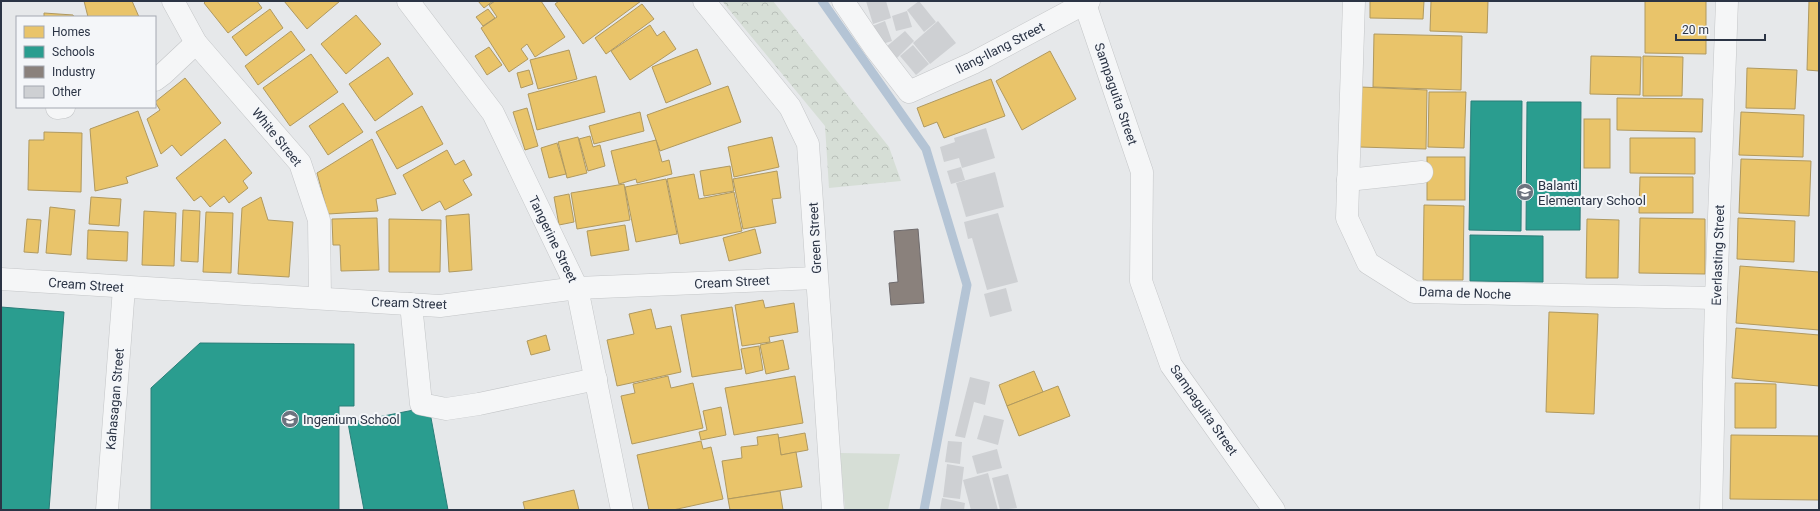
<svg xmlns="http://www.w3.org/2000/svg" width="1820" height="511" font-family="Roboto,sans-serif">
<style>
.forest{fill:url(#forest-crowns)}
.garden{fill:#d6ded6}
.homes{fill:#e9c46a;stroke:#b0995f}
.schools{fill:#2a9d8f;stroke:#2a7e79}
.industry{fill:#8a817c;stroke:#6e6a6c}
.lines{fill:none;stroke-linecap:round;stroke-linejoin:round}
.stream{stroke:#b4c4d5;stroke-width:9}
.building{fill:#ced0d3}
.minor-casing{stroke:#c4c6c8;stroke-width:23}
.minor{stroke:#f5f6f7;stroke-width:22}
.labels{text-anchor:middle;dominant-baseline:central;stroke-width:4;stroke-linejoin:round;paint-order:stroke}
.street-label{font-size:13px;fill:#2b3445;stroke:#f4f6f9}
.poi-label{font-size:13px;fill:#2b3445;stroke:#f4f6f9;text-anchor:start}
</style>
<defs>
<pattern id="forest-crowns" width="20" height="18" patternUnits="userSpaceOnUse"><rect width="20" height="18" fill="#d6ded6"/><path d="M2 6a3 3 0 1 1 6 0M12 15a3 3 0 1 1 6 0" fill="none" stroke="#b8bfb9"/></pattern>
</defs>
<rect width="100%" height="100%" fill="#e6e8ea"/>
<polygon class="forest" points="722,1 773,1 889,147 901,181 829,188 825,126"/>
<polygon class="garden" points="840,453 900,454 888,510 845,510"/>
<g class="homes">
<polygon points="84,1 132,1 139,17 88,17"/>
<polygon points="206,1 257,1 262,8 228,33 204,3"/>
<polygon points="284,1 340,1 307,29"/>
<polygon points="478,1 493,1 484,8"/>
<polygon points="495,1 541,1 565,37 535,57 527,44 521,49 528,59 509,72 481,28 497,17 489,5"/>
<polygon points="559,1 641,1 583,44 555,4"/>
<polygon points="1370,1 1424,1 1423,19 1370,18"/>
<polygon points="1431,1 1488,1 1487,33 1430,31"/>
<polygon points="1645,1 1706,1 1706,54 1645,53"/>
<polygon points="1809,1 1819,1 1819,71 1807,70"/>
<polygon points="642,4 654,19 606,54 595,38"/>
<polygon points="270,9 283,28 246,56 232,37"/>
<polygon points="488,9 495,18 483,26 476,17"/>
<polygon points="44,13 73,15 74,17 44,17"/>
<polygon points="356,15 381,44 346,74 321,44"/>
<polygon points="650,25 657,36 664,31 676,49 630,80 611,51"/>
<polygon points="291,31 305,50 258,85 245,66"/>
<polygon points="1374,34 1462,36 1461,90 1373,87"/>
<polygon points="489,47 502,65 487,75 475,56"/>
<polygon points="697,49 711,84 666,103 652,67"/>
<polygon points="569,50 577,79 538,89 530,60"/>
<polygon points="1050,51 1076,99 1022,130 996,81"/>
<polygon points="311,54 338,92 290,126 263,88"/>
<polygon points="1591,56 1641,57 1640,95 1590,94"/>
<polygon points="1643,56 1683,57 1682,96 1643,96"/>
<polygon points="388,57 413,94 375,121 349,84"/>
<polygon points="1747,68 1797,70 1795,109 1746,108"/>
<polygon points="529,70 533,84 521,88 517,73"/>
<polygon points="596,76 605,112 537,130 528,94"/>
<polygon points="185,78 221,123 181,156 172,145 161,154 147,119 160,110 155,102"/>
<polygon points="991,79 1005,116 944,138 937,122 924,127 917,108"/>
<polygon points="728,86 741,122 660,151 647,115"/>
<polygon points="1361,87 1427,90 1426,149 1360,147"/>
<polygon points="1429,92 1466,92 1464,148 1428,147"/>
<polygon points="1617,98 1703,99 1702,132 1617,130"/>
<polygon points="343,103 363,132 328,155 309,126"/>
<polygon points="422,106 443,144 397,169 376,132"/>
<polygon points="527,108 538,146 525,150 513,112"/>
<polygon points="138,111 158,166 126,177 128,183 95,191 90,129"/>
<polygon points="640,112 644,131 594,144 589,126"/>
<polygon points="1741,112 1804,115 1803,157 1739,155"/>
<rect x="1584" y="119" width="26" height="49"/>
<polygon points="44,132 82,133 81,192 28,190 29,140 44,140"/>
<polygon points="590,136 593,147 600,145 605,166 588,171 579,139"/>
<polygon points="578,137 587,173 567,178 558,142"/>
<polygon points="772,137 779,167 734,177 728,147"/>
<polygon points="1630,138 1695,138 1695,174 1630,173"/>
<polygon points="225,139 252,173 243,181 248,188 229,203 224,196 210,207 201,196 194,201 176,178"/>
<polygon points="372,139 396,194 376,199 378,211 328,214 317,173"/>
<polygon points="656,140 662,162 669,160 672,174 637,183 636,179 619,184 611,151"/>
<polygon points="557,143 566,174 549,178 541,148"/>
<polygon points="447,150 455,165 464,160 472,175 463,180 472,195 445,210 440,201 422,211 403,175"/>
<rect x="1427" y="157" width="38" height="43"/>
<polygon points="1741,159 1811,161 1809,216 1739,213"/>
<polygon points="730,166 734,191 704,196 700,171"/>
<polygon points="777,171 781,198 772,199 776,223 743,229 733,179"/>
<polygon points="694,174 699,199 734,192 742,231 680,244 667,179"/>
<polygon points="1640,177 1693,177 1693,213 1639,213"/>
<polygon points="666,179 677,234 636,242 625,187"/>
<polygon points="624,184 630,220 577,229 571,193"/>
<polygon points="569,194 574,222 559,225 554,197"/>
<polygon points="91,197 121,199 119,226 89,224"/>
<polygon points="261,197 268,220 293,222 289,277 238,274 242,208"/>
<polygon points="1424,205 1464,206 1463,280 1423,280"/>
<polygon points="50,207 75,210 71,255 46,253"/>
<polygon points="183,210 200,211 198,262 181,261"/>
<polygon points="144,211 176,213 174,266 142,265"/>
<polygon points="206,212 233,213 231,273 203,272"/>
<polygon points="469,214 472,270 449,272 446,216"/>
<polygon points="377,218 379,270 341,271 340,245 333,245 332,219"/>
<polygon points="1640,218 1705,219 1705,274 1639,273"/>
<polygon points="1738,218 1795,221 1794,262 1737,259"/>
<polygon points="27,219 41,220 38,253 24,252"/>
<polygon points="389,219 441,220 440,272 389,272"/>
<polygon points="1587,219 1619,220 1618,278 1586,278"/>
<polygon points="625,225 629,250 591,256 587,231"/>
<polygon points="755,229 761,253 729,261 723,238"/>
<polygon points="88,230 128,232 127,261 87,259"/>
<polygon points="1740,266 1819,272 1819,330 1736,323"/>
<polygon points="763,300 765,308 794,303 798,332 769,337 770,342 742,346 735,305"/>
<polygon points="732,307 742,369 692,377 681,315"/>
<polygon points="651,309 656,329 671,326 681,372 617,386 607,340 634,334 629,314"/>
<polygon points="1549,312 1598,314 1594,414 1546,412"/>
<polygon points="1736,328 1819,335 1819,386 1732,378"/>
<polygon points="546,335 550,350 531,355 527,341"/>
<polygon points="783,340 789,369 766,374 760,345"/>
<polygon points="759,346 763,370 746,374 741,349"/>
<polygon points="1034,371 1043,392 1007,406 999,385"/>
<polygon points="668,376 671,388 693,383 703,428 632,444 621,396 635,393 633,384"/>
<polygon points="795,376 803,423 734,435 725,388"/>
<polygon points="1735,383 1776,384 1776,428 1735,428"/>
<polygon points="1058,386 1070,416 1019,436 1007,406"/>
<polygon points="721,407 726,435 701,440 699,432 707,430 703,411"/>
<polygon points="805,433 808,450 781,455 778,438"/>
<polygon points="778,434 781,455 796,452 802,487 728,499 722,461 742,458 741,447 758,445 757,437"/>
<polygon points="1731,435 1819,436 1819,500 1730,499"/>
<polygon points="701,441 703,449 711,447 723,499 673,510 649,510 637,455"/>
<polygon points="574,490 579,510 525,510 523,502"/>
<polygon points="780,491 783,510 730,510 728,499"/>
</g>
<g class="schools">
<polygon points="1471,101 1522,101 1521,231 1469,230"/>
<polygon points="1527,102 1581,102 1580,230 1526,230"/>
<polygon points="1470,235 1543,236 1543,282 1470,281"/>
<polygon points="1,307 64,312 49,510 1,510"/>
<polygon points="200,343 354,344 354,406 339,406 339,510 151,510 151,388"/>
<polygon points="429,407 448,510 364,510 348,423"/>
</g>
<polygon class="industry" points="918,229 924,303 891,305 889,283 898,282 894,231"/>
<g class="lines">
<polyline class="stream" points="822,1 926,149 967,285 924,510"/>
</g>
<g class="building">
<polygon points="866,1 886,1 891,18 873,24"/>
<polygon points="919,1 936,22 924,32 907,10"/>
<polygon points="907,11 912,27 896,31 892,16"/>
<polygon points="885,21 892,41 876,46 870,27"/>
<polygon points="938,21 956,43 930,64 913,43"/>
<polygon points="905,31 914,41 896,59 886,47"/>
<polygon points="913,45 929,64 916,75 900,56"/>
<polygon points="986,128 995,158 962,168 959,158 944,162 940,147 955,142 954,138"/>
<polygon points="961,167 965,180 951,184 947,171"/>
<polygon points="995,172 1004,207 966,217 956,183"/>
<polygon points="998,213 1018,282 987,290 972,238 968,239 964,222"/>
<polygon points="1006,288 1012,311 990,317 984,294"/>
<polygon points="970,377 990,382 985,405 974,402 965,438 955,436"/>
<polygon points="984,415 1004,420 998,445 977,439"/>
<polygon points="948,441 962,442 960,464 945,462"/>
<polygon points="997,449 1002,468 977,474 972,456"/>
<polygon points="947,464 964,467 960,499 943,497"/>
<polygon points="988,473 998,510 971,510 963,480"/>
<polygon points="1008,474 1017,508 1000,510 992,478"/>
<polygon points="942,498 965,503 964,510 940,510"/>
</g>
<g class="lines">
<defs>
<g id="minor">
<polyline points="173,1 196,43 300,163 319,220 320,298"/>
<polyline points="408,1 493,113 577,288 622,510"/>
<polyline points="704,1 790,107 808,144 833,510"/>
<polyline points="843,1 875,48 909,92 973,63 1089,1"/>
<polyline points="1084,1 1142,172 1141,281 1171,365 1274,510"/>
<polyline points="1354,1 1347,218 1368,263 1414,292 1716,298"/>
<polyline points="155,80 163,74 196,43"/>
<polyline points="57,108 64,107"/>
<polyline points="1348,180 1422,172"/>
<polyline points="1,279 440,306 577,288 816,278"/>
<polyline points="411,304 421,404 446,409 479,404 596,379"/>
<polyline points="107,510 124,288"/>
<polyline points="1711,510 1716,298 1727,1"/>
</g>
</defs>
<use href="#minor" class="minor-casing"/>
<use href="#minor" class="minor"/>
</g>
<defs>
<symbol id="school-disc" viewBox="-11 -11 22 22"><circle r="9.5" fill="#6c737f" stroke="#f4f6f9"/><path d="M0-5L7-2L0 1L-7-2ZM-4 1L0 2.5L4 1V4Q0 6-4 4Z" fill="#fff"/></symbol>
</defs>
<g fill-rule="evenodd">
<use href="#school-disc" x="1515" y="182" width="20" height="20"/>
<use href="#school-disc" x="280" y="409" width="20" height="20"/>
</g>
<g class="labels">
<g class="street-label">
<text transform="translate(1000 48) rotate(-27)">Ilang-Ilang Street</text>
<text transform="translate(1116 94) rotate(71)">Sampaguita Street</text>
<text transform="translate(277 137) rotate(51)">White Street</text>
<text transform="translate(815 238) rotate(-93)">Green Street</text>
<text transform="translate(553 239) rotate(64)">Tangerine Street</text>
<text transform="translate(1718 255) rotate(-88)">Everlasting Street</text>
<text transform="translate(732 282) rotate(-3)">Cream Street</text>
<text transform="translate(86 285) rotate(4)">Cream Street</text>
<text transform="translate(1465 293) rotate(2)">Dama de Noche</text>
<text transform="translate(409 303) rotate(2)">Cream Street</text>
<text transform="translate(115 399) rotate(-85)">Kahasagan Street</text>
<text transform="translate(1204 410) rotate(55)">Sampaguita Street</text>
</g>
<g class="poi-label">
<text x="1538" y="185">Balanti<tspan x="1538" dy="15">Elementary School</tspan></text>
<text x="303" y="419">Ingenium School</text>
</g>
</g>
<rect width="1820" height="511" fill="none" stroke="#2b3445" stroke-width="4"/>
<rect x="16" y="16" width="140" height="92" fill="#f4f6f9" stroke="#a4a8b1"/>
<rect x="24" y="26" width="20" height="12" fill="#e9c46a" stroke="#a4a8b1"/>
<text x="52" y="36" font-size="12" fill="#2b3445">Homes</text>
<rect x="24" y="46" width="20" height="12" fill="#2a9d8f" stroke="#a4a8b1"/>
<text x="52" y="56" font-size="12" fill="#2b3445">Schools</text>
<rect x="24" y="66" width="20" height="12" fill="#8a817c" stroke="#a4a8b1"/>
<text x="52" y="76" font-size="12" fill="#2b3445">Industry</text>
<rect x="24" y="86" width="20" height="12" fill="#ced0d3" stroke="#a4a8b1"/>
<text x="52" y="96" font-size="12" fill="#2b3445">Other</text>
<path d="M1676 34v6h89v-6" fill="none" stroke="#2b3445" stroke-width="2"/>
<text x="1682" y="34" font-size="12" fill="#2b3445" stroke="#f4f6f9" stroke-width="3" paint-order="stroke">20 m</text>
</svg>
